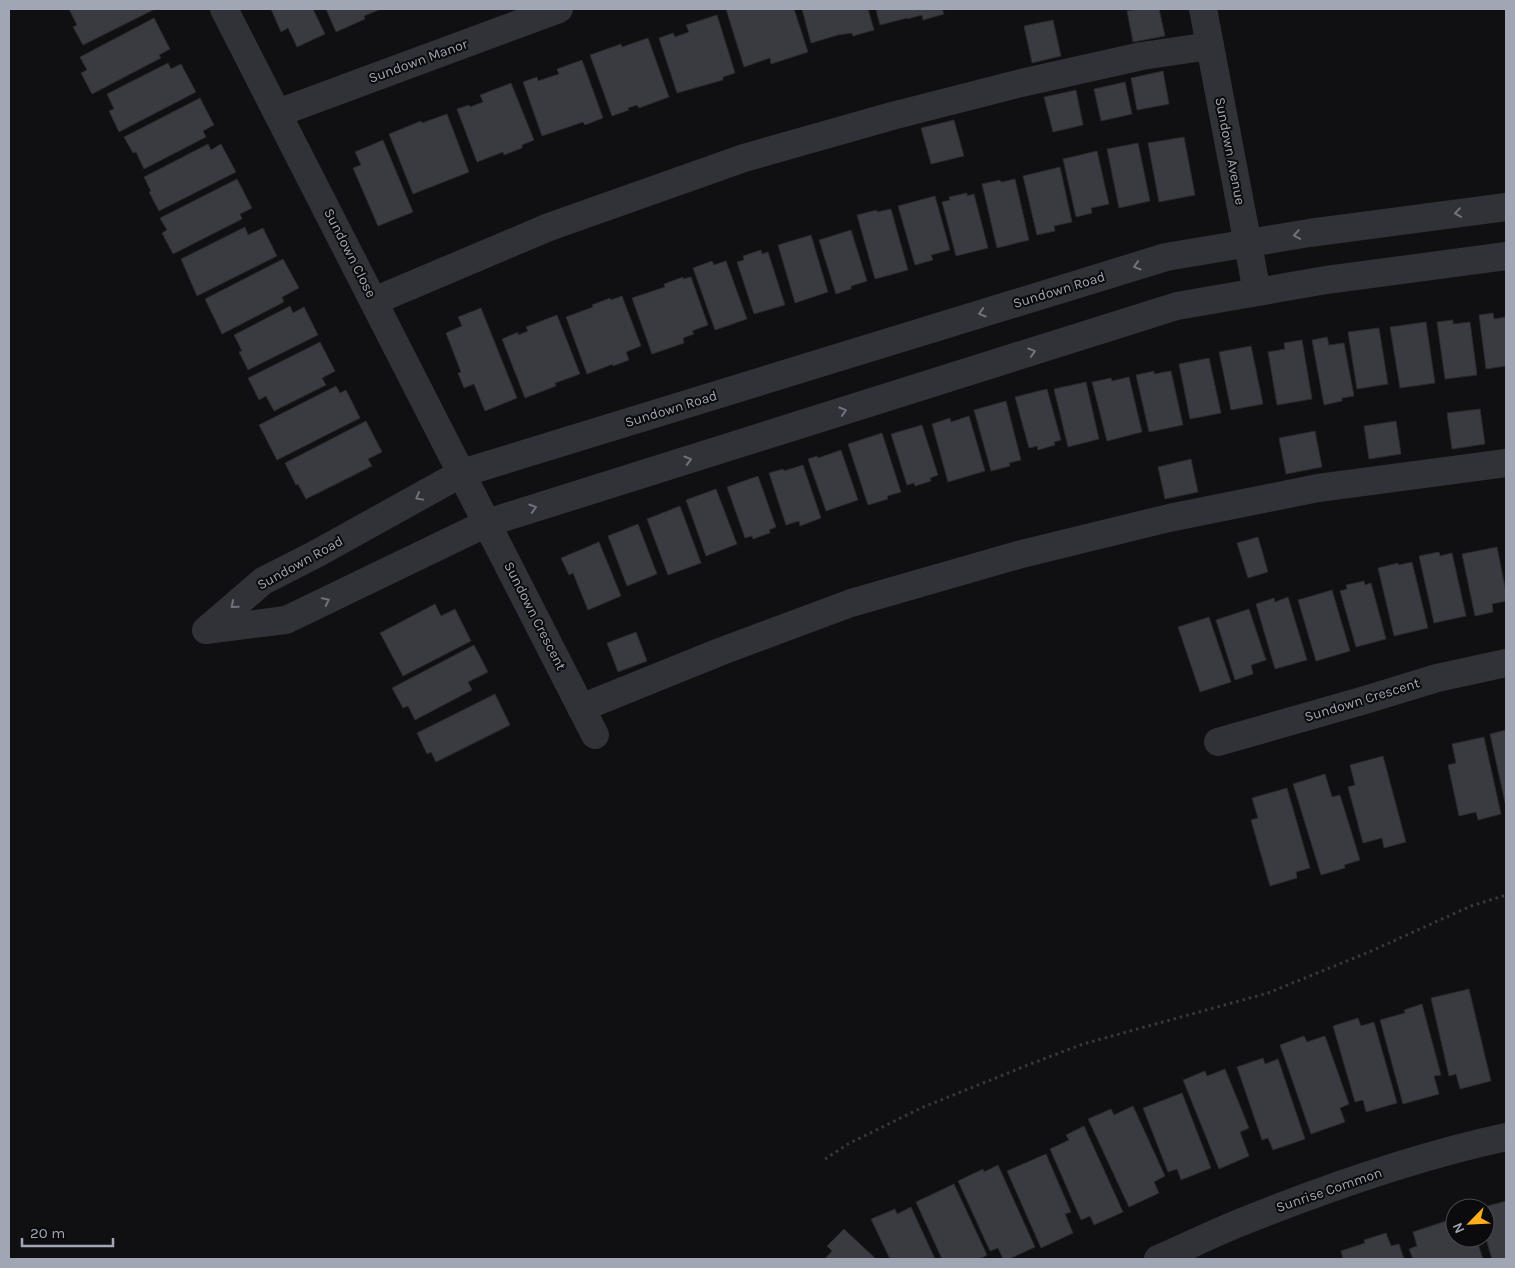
<svg xmlns="http://www.w3.org/2000/svg" width="1515" height="1268" font-family="Karla,sans-serif">
<style>
.building{fill:#3a3b40;stroke:#2a2a2e}
.lines{fill:none;stroke-linecap:round;stroke-linejoin:round}
.path{stroke:#37393e;stroke-width:3;stroke-dasharray:2.5 4;stroke-linecap:butt}
.minor{stroke:#313237;stroke-width:28}
.oneway{stroke:#6e727c}
.labels{text-anchor:middle;dominant-baseline:central;stroke-width:4;stroke-linejoin:round;paint-order:stroke}
.street-label{font-size:14px;fill:#a0a6b4;stroke:#0b0b0d}
</style>
<rect width="100%" height="100%" fill="#101012"/>
<g class="building">
<polygon points="69,9 153,9 153,10 83,45 73,27 77,25"/>
<polygon points="271,9 313,9 325,34 297,47 288,28 281,32"/>
<polygon points="326,9 381,9 364,16 365,19 336,32"/>
<polygon points="726,9 794,9 808,52 771,64 770,58 744,67"/>
<polygon points="802,9 868,9 874,30 853,36 852,33 838,35 811,43"/>
<polygon points="876,9 942,9 944,14 923,20 922,15 907,19 907,18 880,25"/>
<polygon points="1136,9 1159,9 1165,36 1133,42 1127,11"/>
<polygon points="717,15 735,73 723,77 723,80 677,93 659,38 673,33 675,37 689,32 686,25"/>
<polygon points="154,18 170,49 159,55 161,58 92,94 81,73 87,70 80,57"/>
<polygon points="1053,20 1061,56 1032,63 1024,26"/>
<polygon points="648,38 669,97 639,108 637,105 628,108 629,110 612,116 590,55 621,44 622,47"/>
<polygon points="582,60 603,118 585,125 583,122 542,136 523,82 537,77 538,81 559,74 557,69"/>
<polygon points="168,63 171,69 181,64 196,92 119,132 109,111 114,109 107,94"/>
<polygon points="1163,71 1169,104 1137,110 1131,78"/>
<polygon points="1125,82 1132,114 1101,121 1094,89"/>
<polygon points="511,83 534,140 522,145 522,148 504,155 503,152 477,162 457,109 469,105 470,107 483,102 480,95"/>
<polygon points="1076,90 1083,125 1053,132 1044,97"/>
<polygon points="200,98 214,125 203,131 206,137 144,169 136,152 133,153 124,137"/>
<polygon points="447,114 469,172 413,194 389,134 421,121 422,123"/>
<polygon points="954,120 964,156 931,164 921,128"/>
<polygon points="1184,137 1195,195 1159,202 1148,143"/>
<polygon points="383,140 413,212 378,226 353,168 361,165 355,152"/>
<polygon points="1138,143 1150,201 1119,208 1107,149"/>
<polygon points="208,144 211,150 221,144 236,172 159,211 149,192 151,191 144,177"/>
<polygon points="1097,151 1109,204 1091,208 1092,213 1076,217 1063,159"/>
<polygon points="1060,167 1072,222 1054,226 1055,231 1037,235 1023,176"/>
<polygon points="237,179 252,208 240,214 242,219 173,254 162,233 167,230 160,218"/>
<polygon points="1015,179 1029,240 997,248 982,184 1000,180 1001,182"/>
<polygon points="967,193 967,196 974,194 988,248 956,256 942,202 950,200 949,197"/>
<polygon points="935,196 950,250 931,255 933,260 915,265 898,206"/>
<polygon points="891,209 908,270 875,279 857,215 877,210 877,212"/>
<polygon points="245,227 248,235 263,228 277,256 197,296 181,259"/>
<polygon points="851,230 867,281 851,286 851,289 836,294 819,240"/>
<polygon points="811,235 828,292 795,303 778,245"/>
<polygon points="761,250 762,254 768,252 785,305 754,314 737,262 744,260 743,256"/>
<polygon points="283,259 299,288 282,297 284,302 222,334 205,299"/>
<polygon points="712,261 714,265 726,261 747,319 715,330 693,268"/>
<polygon points="683,277 683,279 691,277 708,325 692,331 694,334 683,338 684,343 652,354 632,298 665,287 664,284"/>
<polygon points="622,296 641,346 626,352 629,360 613,366 613,364 587,374 566,317 593,307 592,305 610,298 611,300"/>
<polygon points="290,306 293,313 304,307 318,335 248,370 239,352 242,351 234,335"/>
<polygon points="481,308 517,398 485,411 474,384 464,388 458,373 461,372 446,333 462,326 458,317"/>
<polygon points="1493,313 1494,319 1506,317 1506,366 1486,369 1479,315"/>
<polygon points="557,315 580,374 555,383 556,386 525,398 502,339 518,332 518,335 528,331 526,327"/>
<polygon points="1453,320 1453,324 1470,322 1477,375 1445,379 1437,322"/>
<polygon points="1426,322 1435,383 1400,388 1390,327"/>
<polygon points="1379,328 1388,384 1357,389 1348,332"/>
<polygon points="1327,337 1329,345 1344,343 1354,396 1342,398 1342,401 1324,405 1312,340"/>
<polygon points="1302,340 1312,399 1277,405 1268,352 1285,349 1284,343"/>
<polygon points="320,342 335,371 322,378 326,385 274,411 266,396 259,400 248,378"/>
<polygon points="1251,346 1263,404 1231,410 1219,352"/>
<polygon points="1209,358 1221,413 1190,419 1179,364"/>
<polygon points="1154,371 1154,374 1171,371 1183,425 1149,432 1136,375"/>
<polygon points="1129,377 1142,432 1107,441 1092,382 1111,378 1112,381"/>
<polygon points="1086,382 1099,439 1068,447 1054,389"/>
<polygon points="336,386 340,393 346,390 360,418 277,460 259,425"/>
<polygon points="1047,389 1061,440 1054,442 1055,445 1038,450 1037,446 1029,448 1015,397"/>
<polygon points="1006,401 1021,460 1009,463 1010,466 991,471 974,410"/>
<polygon points="1480,409 1485,444 1452,449 1447,413"/>
<polygon points="969,416 985,471 948,482 932,424 950,418 951,422"/>
<polygon points="366,421 382,452 368,459 372,466 306,499 298,484 296,485 285,463"/>
<polygon points="1396,421 1401,454 1369,459 1364,426"/>
<polygon points="922,425 938,475 930,478 931,481 915,486 914,483 907,485 891,434"/>
<polygon points="1315,431 1322,467 1286,474 1279,438"/>
<polygon points="882,433 901,492 887,496 888,499 868,505 848,444"/>
<polygon points="841,450 858,500 826,511 808,459 817,456 818,458"/>
<polygon points="1191,459 1198,492 1165,499 1158,467"/>
<polygon points="803,465 821,518 800,526 799,521 786,525 769,473 783,469 784,471"/>
<polygon points="758,476 776,527 769,530 770,533 753,539 752,536 745,538 727,487"/>
<polygon points="716,489 737,544 706,556 686,500"/>
<polygon points="680,506 701,563 668,575 647,519"/>
<polygon points="638,524 657,574 627,586 608,536"/>
<polygon points="1258,537 1268,572 1248,578 1237,543"/>
<polygon points="599,542 621,596 588,610 573,573 569,575 561,558"/>
<polygon points="1497,547 1506,592 1506,601 1492,604 1493,612 1475,616 1462,554"/>
<polygon points="1439,552 1440,556 1452,553 1466,616 1434,623 1419,556"/>
<polygon points="1412,562 1428,628 1394,636 1378,568 1398,563 1399,565"/>
<polygon points="1364,581 1365,585 1371,583 1386,639 1356,647 1340,591 1347,589 1346,585"/>
<polygon points="1332,590 1350,651 1316,661 1298,600"/>
<polygon points="1288,597 1307,660 1275,669 1256,604 1274,598 1275,602"/>
<polygon points="435,604 441,616 455,609 471,641 403,676 380,633"/>
<polygon points="1249,609 1266,660 1251,665 1253,674 1235,680 1216,620"/>
<polygon points="1209,617 1231,682 1200,692 1178,627"/>
<polygon points="636,632 647,661 618,672 607,643"/>
<polygon points="474,645 488,672 468,682 472,690 415,720 408,706 403,708 392,688"/>
<polygon points="495,694 510,725 436,762 431,752 427,754 417,733"/>
<polygon points="1506,730 1506,807 1490,734"/>
<polygon points="1484,737 1501,814 1478,820 1476,812 1459,816 1448,765 1456,763 1452,744"/>
<polygon points="1383,756 1406,842 1384,848 1382,838 1363,843 1348,787 1355,785 1350,765"/>
<polygon points="1325,774 1332,797 1340,795 1360,860 1344,865 1345,868 1321,875 1293,784"/>
<polygon points="1287,788 1310,868 1296,872 1297,878 1270,886 1251,820 1258,818 1252,798"/>
<polygon points="1469,989 1491,1081 1460,1089 1456,1074 1449,1076 1431,998"/>
<polygon points="1422,1004 1441,1075 1434,1076 1439,1094 1403,1104 1380,1020 1405,1013 1404,1010"/>
<polygon points="1358,1018 1361,1026 1374,1022 1397,1103 1366,1112 1363,1100 1355,1102 1333,1026"/>
<polygon points="1304,1036 1307,1042 1325,1036 1349,1104 1340,1108 1345,1122 1311,1134 1280,1045"/>
<polygon points="1263,1058 1265,1064 1278,1059 1305,1139 1273,1150 1268,1138 1262,1140 1237,1067"/>
<polygon points="1225,1069 1249,1128 1240,1132 1249,1156 1219,1169 1183,1080 1205,1071 1207,1076"/>
<polygon points="1182,1093 1211,1168 1181,1180 1177,1169 1168,1172 1143,1108"/>
<polygon points="1133,1106 1165,1176 1154,1182 1159,1193 1129,1207 1088,1119 1111,1109 1114,1115"/>
<polygon points="1084,1126 1123,1212 1094,1225 1090,1216 1081,1220 1050,1149 1069,1140 1066,1135"/>
<polygon points="1046,1154 1071,1212 1065,1214 1073,1233 1041,1248 1007,1171"/>
<polygon points="998,1165 1035,1247 1009,1259 1003,1259 998,1248 990,1251 958,1181 983,1169 984,1172"/>
<polygon points="954,1184 987,1255 980,1259 942,1259 916,1202"/>
<polygon points="1506,1201 1506,1259 1492,1259 1485,1235 1485,1230 1490,1228 1484,1207"/>
<polygon points="911,1207 935,1259 890,1259 871,1219 895,1209 897,1214"/>
<polygon points="1455,1218 1455,1238 1476,1238 1483,1259 1413,1259 1409,1249 1417,1246 1413,1232"/>
<polygon points="844,1229 876,1259 825,1259 832,1251 827,1246"/>
<polygon points="1386,1233 1391,1246 1399,1244 1404,1259 1343,1259 1341,1251 1365,1243 1364,1240"/>
</g>
<g class="lines">
<polyline class="path" points="825,1159 848,1144 921,1108 1033,1063 1083,1044 1268,993 1369,952 1471,906 1506,895"/>
<g class="minor">
<polyline points="224,9 595,735"/>
<polyline points="1203,9 1257,292"/>
<polyline points="278,113 559,9"/>
<polyline points="1506,207 1309,233 1166,257 462,473 316,554 263,581 206,630 286,620 487,523 1177,306 1326,280 1506,256"/>
<polyline points="374,301 549,227 744,158 892,116 1021,83 1142,56 1210,46"/>
<polyline points="581,708 722,651 851,603 1018,555 1169,518 1318,488 1506,463"/>
<polyline points="1218,742 1365,700 1437,678 1506,663"/>
<path d="M1158,1259c30,-13 60,-28 91,-40 83,-33 169,-63 257,-82"/>
</g>
</g>
<defs><path id="oneway-chevron" d="M-2-3.5L2.5 0L-2 3.5" fill="none" stroke-width="1.6" stroke-linecap="round" stroke-linejoin="round" transform="scale(1.25)"/></defs>
<g class="oneway">
<use href="#oneway-chevron" transform="translate(1458 213) rotate(172)"/>
<use href="#oneway-chevron" transform="translate(1297 235) rotate(170)"/>
<use href="#oneway-chevron" transform="translate(1137 266) rotate(163)"/>
<use href="#oneway-chevron" transform="translate(982 313) rotate(163)"/>
<use href="#oneway-chevron" transform="translate(1032 352) rotate(-17)"/>
<use href="#oneway-chevron" transform="translate(843 411) rotate(-17)"/>
<use href="#oneway-chevron" transform="translate(688 460) rotate(-17)"/>
<use href="#oneway-chevron" transform="translate(419 497) rotate(151)"/>
<use href="#oneway-chevron" transform="translate(533 508) rotate(-17)"/>
<use href="#oneway-chevron" transform="translate(326 601) rotate(-26)"/>
<use href="#oneway-chevron" transform="translate(234 605) rotate(140)"/>
</g>
<g class="labels">
<g class="street-label">
<text transform="translate(418 61) rotate(-20)">Sundown Manor</text>
<text transform="translate(1230 151) rotate(79)">Sundown Avenue</text>
<text transform="translate(350 253) rotate(63)">Sundown Close</text>
<text transform="translate(1059 290) rotate(-17)">Sundown Road</text>
<text transform="translate(671 409) rotate(-17)">Sundown Road</text>
<text transform="translate(300 563) rotate(-29)">Sundown Road</text>
<text transform="translate(535 616) rotate(63)">Sundown Crescent</text>
<text transform="translate(1362 700) rotate(-17)">Sundown Crescent</text>
<text transform="translate(1329 1190) rotate(-19)">Sunrise Common</text>
</g>
</g>
<rect width="1515" height="1268" fill="none" stroke="#a0a6b4" stroke-width="20"/>
<g transform="translate(1470 1223) rotate(246)"><circle r="24" fill="#0b0b0d" stroke="#474950"/>
<path d="M0-4L9 19L0 12L-9 19Z" fill="#ffaf1b"/>
<text y="-8" font-size="14" font-weight="bold" text-anchor="middle" fill="#a0a6b4">N</text>
</g>
<path d="M22 1238v8h91v-8" fill="none" stroke="#a0a6b4" stroke-width="2.5"/>
<text x="30" y="1238" font-size="15" fill="#a0a6b4" stroke="#0b0b0d" stroke-width="4" paint-order="stroke">20 m</text>
</svg>
